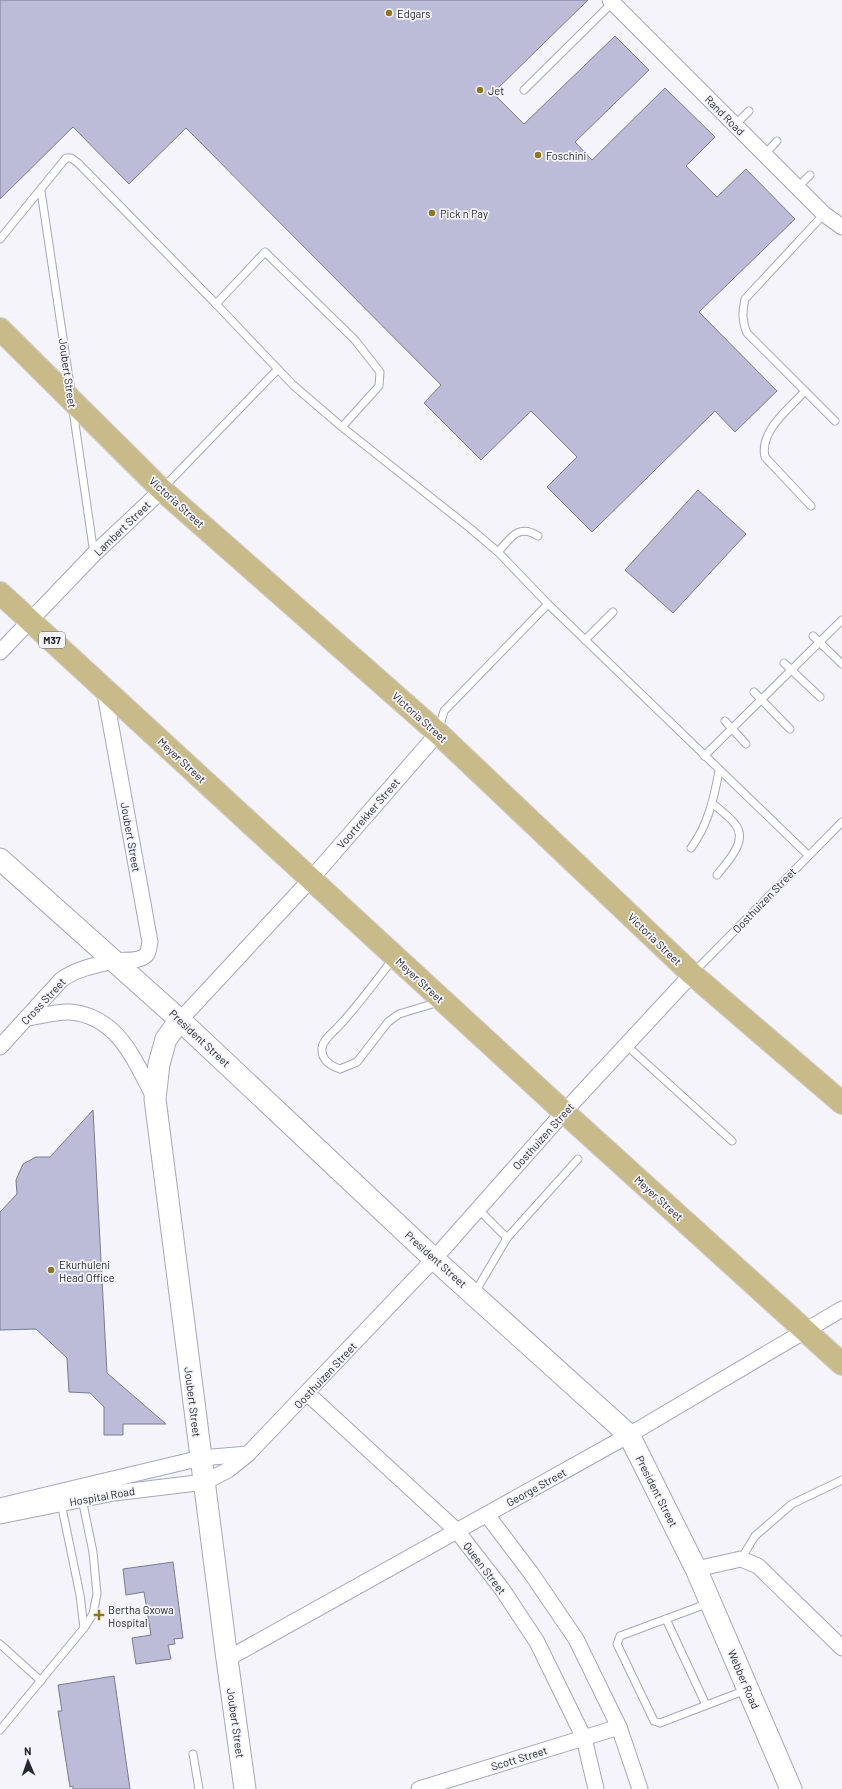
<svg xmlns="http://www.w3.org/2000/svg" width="842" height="1789" font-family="Barlow,sans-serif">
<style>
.building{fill:#bcbcd8;stroke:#7a7a94}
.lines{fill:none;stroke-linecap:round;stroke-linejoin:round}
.lane-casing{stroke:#a6a6c2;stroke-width:9}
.street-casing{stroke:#a6a6c2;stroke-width:17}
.secondary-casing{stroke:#a6a6c2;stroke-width:23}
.primary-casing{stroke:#d0d0d2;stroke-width:24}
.lane{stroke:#fff;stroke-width:7}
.street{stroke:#fff;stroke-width:15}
.secondary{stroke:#fff;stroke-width:21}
.primary{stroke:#c8bb89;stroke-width:22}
.poi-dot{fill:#8e781d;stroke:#f4f4fa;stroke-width:1.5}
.labels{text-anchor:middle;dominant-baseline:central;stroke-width:3.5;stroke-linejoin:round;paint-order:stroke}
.shield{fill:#f4f4fa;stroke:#65656e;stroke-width:1}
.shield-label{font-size:10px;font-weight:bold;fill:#282832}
.poi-label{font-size:11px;fill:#282832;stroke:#f4f4fa;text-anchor:start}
.street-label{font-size:11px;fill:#282832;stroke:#f4f4fa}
</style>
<rect width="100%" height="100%" fill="#f4f4fa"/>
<g class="building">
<polygon points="0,0 588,0 493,93 524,124 615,36 649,70 575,142 592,160 665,88 715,137 686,166 717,197 746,169 795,219 699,312 777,391 735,432 715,411 592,532 547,487 577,457 531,411 481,460 424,403 441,385 186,128 129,184 73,127 0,199"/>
<polygon points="698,490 746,534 673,613 625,570"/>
<polygon points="93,1110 107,1373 166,1424 123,1424 123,1435 104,1435 104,1407 90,1393 69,1392 67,1358 36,1329 0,1330 0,1212 17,1194 16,1180 23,1164 36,1157 50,1157"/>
<polygon points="173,1562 183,1638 174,1639 175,1644 168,1645 171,1659 136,1664 132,1638 151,1635 144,1592 126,1595 123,1569"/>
<polygon points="114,1676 130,1789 73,1789 73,1786 70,1787 58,1711 62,1711 58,1685"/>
</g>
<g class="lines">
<defs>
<g id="lane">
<polyline points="524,90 612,3"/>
<polyline points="735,125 749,111"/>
<polyline points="765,154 777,141"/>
<polyline points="798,187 810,175"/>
<polyline points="41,191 71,392"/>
<polyline points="0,239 66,158 71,158 78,163 216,304"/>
<path d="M805,391l-58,-58c-5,-12 -5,-21 -2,-34l79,-85"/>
<polyline points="73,410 94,554"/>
<polyline points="342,427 293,385 216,304 265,252 355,340 380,372 379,386 342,427 471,529 498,552 548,604 808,855"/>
<polyline points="163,488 278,369"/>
<path d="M811,506l-46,-49c-6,-26 24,-48 40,-66l30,30"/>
<path d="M498,552c12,-13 20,-29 40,-16"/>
<polyline points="813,636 842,664"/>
<polyline points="585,640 613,612"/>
<polyline points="784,663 820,697"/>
<polyline points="754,692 790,729"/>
<polyline points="725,721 746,744"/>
<polyline points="439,729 444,711 548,604"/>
<polyline points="704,756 842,620"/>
<path d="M712,803c7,6 17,13 23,21 14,17 -8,38 -18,51"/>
<path d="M691,848c17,-23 23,-50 28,-77"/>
<path d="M393,959c-18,23 -36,48 -56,69 -6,6 -16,14 -15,22 0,11 9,16 18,19l17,-7 31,-40 11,-8 40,-12"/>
<polyline points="693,973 842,822"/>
<polyline points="626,1045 732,1141"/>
<polyline points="478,1209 507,1238"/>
<polyline points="474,1294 507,1238 578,1159"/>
<polyline points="61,1503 80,1595 84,1628"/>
<polyline points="741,1559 755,1536 792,1504 842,1480"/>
<polyline points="709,1603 620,1636 617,1644 654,1721 660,1723 746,1690"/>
<polyline points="666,1619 706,1705"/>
<polyline points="0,1644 41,1681"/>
<polyline points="0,1730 84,1628 93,1614 97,1594 93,1552 82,1499"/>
<polyline points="193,1754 199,1789"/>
</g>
<g id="street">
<polyline points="610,0 824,214 842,227"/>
<polyline points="0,652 94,554 162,490"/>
<path d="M28,1018c13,-2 29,-7 42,-6 49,4 65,50 85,87"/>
<polyline points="180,1020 311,879 438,733"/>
<path d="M0,1047l61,-67c14,-11 35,-15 53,-19 9,-2 26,2 33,-7 2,-3 2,-9 3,-12l-46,-254"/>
<polyline points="308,1394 457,1531 502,1589 537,1642 584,1738 596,1789"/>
<polyline points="0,1506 201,1458 248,1454"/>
<polyline points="487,1515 531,1573 576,1639 619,1727 640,1789"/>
<polyline points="0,1516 114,1493 205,1482 228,1470 248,1454 434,1259 564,1112 692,974"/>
<polyline points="696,1569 741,1559 758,1566 842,1648"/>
<polyline points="227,1659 629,1435 842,1309"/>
<polyline points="419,1789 619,1727"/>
</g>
<g id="secondary">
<polyline points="0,859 180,1020 434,1259 629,1435 696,1569 791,1789"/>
<polyline points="180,1020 166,1039 159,1064 155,1099 227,1659 245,1789"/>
</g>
<g id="primary">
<polyline points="0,329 162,490 438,733 692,974 842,1103"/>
<polyline points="0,593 564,1112 842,1364"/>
</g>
</defs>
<use href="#lane" class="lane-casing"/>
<use href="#street" class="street-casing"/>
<use href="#secondary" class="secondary-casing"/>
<use href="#primary" class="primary-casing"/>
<use href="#lane" class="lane"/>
<use href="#street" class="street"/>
<use href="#secondary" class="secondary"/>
<use href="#primary" class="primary"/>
</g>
<g class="poi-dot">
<circle cx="389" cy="13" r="4"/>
<circle cx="480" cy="90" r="4"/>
<circle cx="538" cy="155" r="4"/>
<circle cx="432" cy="213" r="4"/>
<circle cx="51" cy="1270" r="4"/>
<path d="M97 1609h4v4h4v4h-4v4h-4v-4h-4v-4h4z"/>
</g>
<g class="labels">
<rect class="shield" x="39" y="632" width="26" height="16" rx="3"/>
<g class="shield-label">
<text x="52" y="640">M37</text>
</g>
<g class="poi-label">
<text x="397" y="13">Edgars</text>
<text x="488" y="90">Jet</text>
<text x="546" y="155">Foschini</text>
<text x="440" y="213">Pick n Pay</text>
<text x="59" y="1264">Ekurhuleni<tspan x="59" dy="13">Head Office</tspan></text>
<text x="108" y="1609">Bertha Gxowa<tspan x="108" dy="13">Hospital</tspan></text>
</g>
<g class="street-label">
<text transform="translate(725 115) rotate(45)">Rand Road</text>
<text transform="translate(68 373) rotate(82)">Joubert Street</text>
<text transform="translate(177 502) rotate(42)">Victoria Street</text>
<text transform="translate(122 528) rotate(-44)">Lambert Street</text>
<text transform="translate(420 717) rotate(42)">Victoria Street</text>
<text transform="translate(182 760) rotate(43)">Meyer Street</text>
<text transform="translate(368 813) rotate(-49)">Voortrekker Street</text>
<text transform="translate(131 837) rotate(80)">Joubert Street</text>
<text transform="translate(764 900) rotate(-46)">Oosthuizen Street</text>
<text transform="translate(655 939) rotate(44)">Victoria Street</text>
<text transform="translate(420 980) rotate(43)">Meyer Street</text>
<text transform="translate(43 1001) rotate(-47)">Cross Street</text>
<text transform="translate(200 1038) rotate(43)">President Street</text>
<text transform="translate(543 1136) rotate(-48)">Oosthuizen Street</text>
<text transform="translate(659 1198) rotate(42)">Meyer Street</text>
<text transform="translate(436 1259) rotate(42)">President Street</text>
<text transform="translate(325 1375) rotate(-47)">Oosthuizen Street</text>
<text transform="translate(193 1402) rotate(83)">Joubert Street</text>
<text transform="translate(536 1487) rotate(-29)">George Street</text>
<text transform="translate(657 1491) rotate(63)">President Street</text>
<text transform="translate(102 1496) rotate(-10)">Hospital Road</text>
<text transform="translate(485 1568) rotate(53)">Queen Street</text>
<text transform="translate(744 1679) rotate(67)">Webber Road</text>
<text transform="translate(236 1723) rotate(82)">Joubert Street</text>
<text transform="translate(519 1758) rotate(-17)">Scott Street</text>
</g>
</g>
<g transform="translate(28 1761) rotate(358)" stroke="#f4f4fa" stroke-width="3" paint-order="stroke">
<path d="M0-3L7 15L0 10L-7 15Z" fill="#282832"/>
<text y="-6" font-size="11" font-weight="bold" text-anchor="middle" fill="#282832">N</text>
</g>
</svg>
